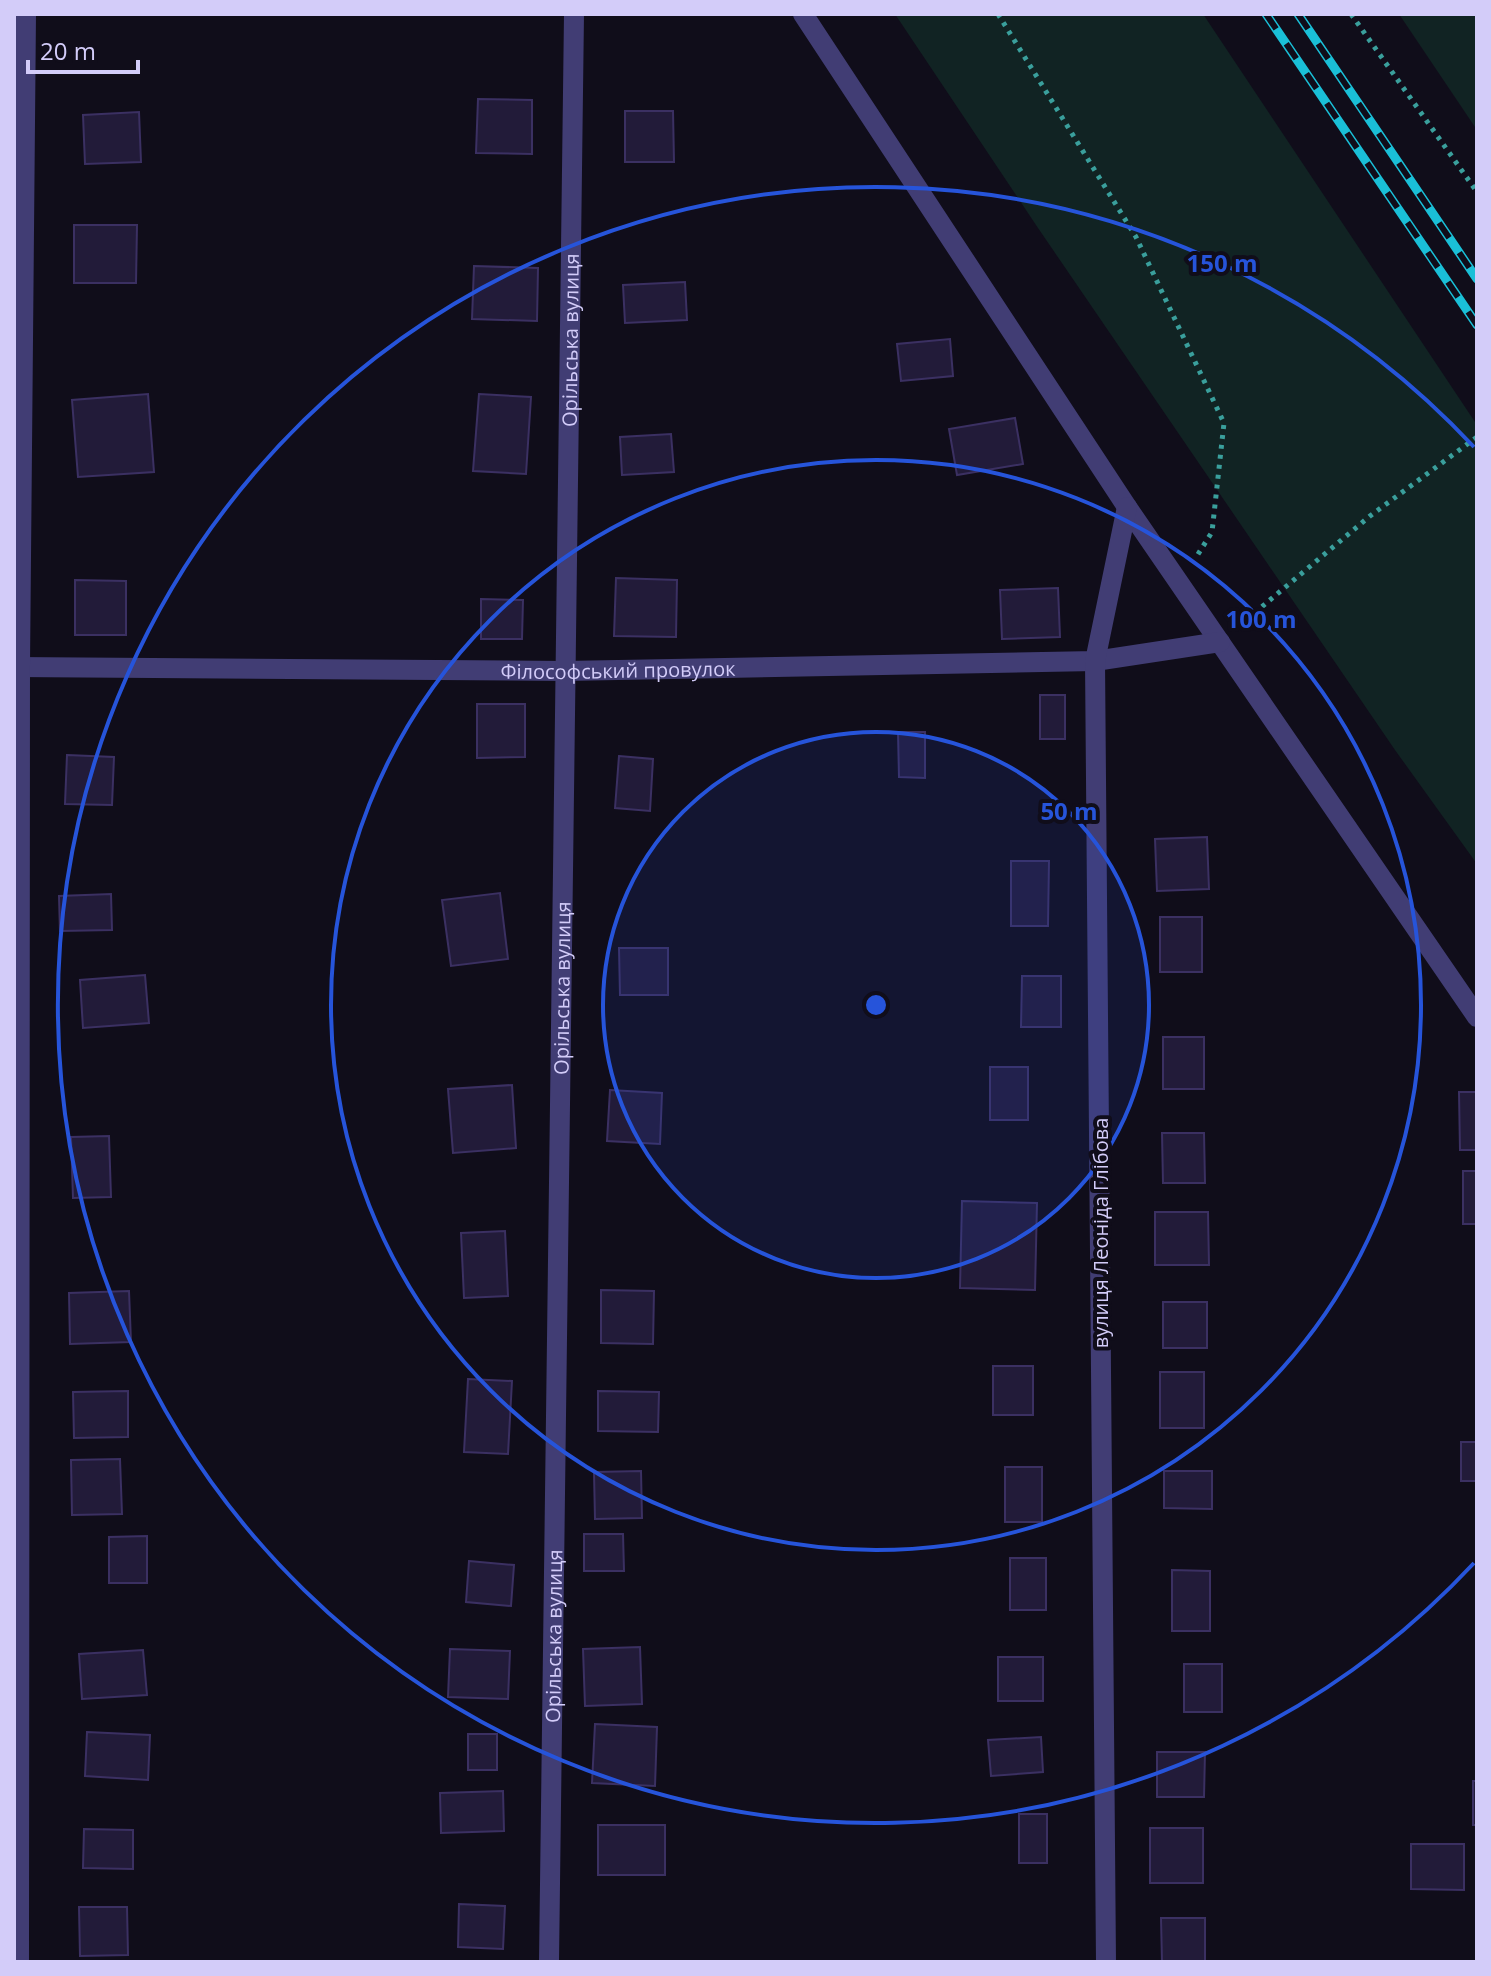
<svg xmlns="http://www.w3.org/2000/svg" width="1491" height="1976" font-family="'Open Sans',sans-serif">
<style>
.green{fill:#112323}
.building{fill:#221b39;stroke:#3b3062;stroke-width:2}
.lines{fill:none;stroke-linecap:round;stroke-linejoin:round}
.path{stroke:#3a9f9c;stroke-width:5;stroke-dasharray:4 6;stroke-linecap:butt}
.street{stroke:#413d74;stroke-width:20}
.rail-casing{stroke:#1abfd7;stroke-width:9}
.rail{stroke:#100d1a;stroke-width:6;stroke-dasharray:18;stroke-linecap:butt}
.ring{fill:none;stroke:#2654da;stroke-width:4}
.labels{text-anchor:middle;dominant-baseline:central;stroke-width:8;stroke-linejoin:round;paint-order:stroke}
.street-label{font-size:20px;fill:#d3ccf9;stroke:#100d1a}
.centre{fill:#2654da;stroke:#100d1a;stroke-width:4}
.ring-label{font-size:24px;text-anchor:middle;font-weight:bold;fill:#2654da;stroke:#100d1a;stroke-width:8;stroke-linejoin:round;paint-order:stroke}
</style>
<rect width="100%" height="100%" fill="#100d1a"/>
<g class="green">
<polygon points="895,14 1203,14 1477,425 1477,864 1395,750 1038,228"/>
<polygon points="1399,14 1477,14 1477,130"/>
</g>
<g class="building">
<polygon points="478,99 532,100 532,154 476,153"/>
<polygon points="625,111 673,111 674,162 625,162"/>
<polygon points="139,112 141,162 85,164 83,115"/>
<polygon points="74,225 137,225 136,283 74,283"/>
<polygon points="474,266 538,268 537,321 472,319"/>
<polygon points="685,282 687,320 625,323 623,285"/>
<polygon points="950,339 953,376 901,381 897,344"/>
<polygon points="148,394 154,472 78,477 72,400"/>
<polygon points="479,394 531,397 526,474 473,471"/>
<polygon points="1015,418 1023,464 957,475 949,429"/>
<polygon points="671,434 674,472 622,475 620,437"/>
<polygon points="616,578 677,580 676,637 614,636"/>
<polygon points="75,580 126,581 126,635 75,635"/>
<polygon points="1058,588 1060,637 1002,639 1000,590"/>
<polygon points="481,599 523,600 522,639 481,639"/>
<rect x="1040" y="695" width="25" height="44"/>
<polygon points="477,704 525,704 525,757 477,758"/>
<polygon points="898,732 925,732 925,778 899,777"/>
<polygon points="67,755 114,757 112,805 65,804"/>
<polygon points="619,756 653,759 650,811 615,808"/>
<polygon points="1207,837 1209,889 1157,891 1155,839"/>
<polygon points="1011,861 1049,861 1048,926 1011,926"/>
<polygon points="500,893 508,959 451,966 442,900"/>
<polygon points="111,894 112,930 60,931 59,896"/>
<rect x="1160" y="917" width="42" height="55"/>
<polygon points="619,948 668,948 668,995 620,995"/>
<polygon points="145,975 149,1023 83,1028 80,980"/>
<polygon points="1022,976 1061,976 1061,1027 1021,1027"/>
<rect x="1163" y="1037" width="41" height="52"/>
<rect x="990" y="1067" width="38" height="53"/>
<polygon points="512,1085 516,1148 453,1153 448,1089"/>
<polygon points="610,1090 662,1093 660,1144 607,1141"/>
<polygon points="1459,1092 1477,1092 1477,1150 1460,1150"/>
<polygon points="1162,1133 1204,1133 1205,1183 1163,1183"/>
<polygon points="109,1136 111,1197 73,1198 71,1137"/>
<rect x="1463" y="1171" width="14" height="53"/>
<polygon points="962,1201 1037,1203 1035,1290 960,1288"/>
<polygon points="1155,1212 1208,1212 1209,1265 1155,1265"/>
<polygon points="505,1231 508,1296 464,1298 461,1233"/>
<polygon points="601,1290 654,1291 653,1344 601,1343"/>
<polygon points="129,1291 131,1342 70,1344 69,1293"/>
<rect x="1163" y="1302" width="44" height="46"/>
<rect x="993" y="1366" width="40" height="49"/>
<rect x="1160" y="1372" width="44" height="56"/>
<polygon points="468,1379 512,1381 508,1454 464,1452"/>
<polygon points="128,1391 128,1437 74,1438 73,1392"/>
<polygon points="598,1391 659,1392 658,1432 598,1431"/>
<rect x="1461" y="1442" width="16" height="39"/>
<polygon points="120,1459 122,1514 72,1515 71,1460"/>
<rect x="1005" y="1467" width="37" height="55"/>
<polygon points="641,1471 642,1518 595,1519 594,1472"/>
<polygon points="1164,1471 1212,1471 1212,1509 1164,1508"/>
<polygon points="584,1534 623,1534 624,1571 584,1571"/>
<polygon points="147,1536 147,1583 109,1583 109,1537"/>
<rect x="1010" y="1558" width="36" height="52"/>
<polygon points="469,1561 514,1565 511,1606 466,1602"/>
<polygon points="1172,1570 1210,1571 1210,1631 1172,1631"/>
<polygon points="640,1647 642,1704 585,1706 583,1649"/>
<polygon points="450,1649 510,1651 508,1699 448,1697"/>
<polygon points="143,1650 147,1695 82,1699 79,1654"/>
<rect x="998" y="1657" width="45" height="44"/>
<rect x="1184" y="1664" width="38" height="48"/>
<polygon points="595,1724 657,1727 655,1786 592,1783"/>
<polygon points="87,1732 150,1735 148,1780 85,1776"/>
<rect x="468" y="1734" width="29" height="36"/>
<polygon points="1041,1737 1043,1772 991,1776 988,1740"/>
<polygon points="1157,1752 1205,1752 1204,1797 1157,1797"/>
<rect x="1473" y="1781" width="4" height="44"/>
<polygon points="503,1791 504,1831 441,1833 440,1793"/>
<rect x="1019" y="1814" width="28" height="49"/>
<rect x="598" y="1825" width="67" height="50"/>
<rect x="1150" y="1828" width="53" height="55"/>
<polygon points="84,1829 133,1830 133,1869 83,1868"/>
<polygon points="1411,1844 1464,1844 1464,1890 1411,1889"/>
<polygon points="459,1904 505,1906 503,1949 458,1947"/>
<polygon points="79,1907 127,1907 128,1955 80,1956"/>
<polygon points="1161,1918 1205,1918 1205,1962 1162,1962"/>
</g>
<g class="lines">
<g class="path">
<polyline points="998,14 1136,237 1224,423 1212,532 1195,559"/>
<polyline points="1351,14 1477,192"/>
<polyline points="1239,626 1370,516 1477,437"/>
</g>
<g class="street">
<polyline points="803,14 1127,507 1477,1017"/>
<path id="s1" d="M14,667l551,4 530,-10 125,-19"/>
<polyline points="19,1962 20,666 26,14"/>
<path id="s2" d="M549,1962l25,-1948"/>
<polyline points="1106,1962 1095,661 1127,507"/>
</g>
<defs>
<g id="rail">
<polyline points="1266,14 1477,325"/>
<polyline points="1298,14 1477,279"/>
</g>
</defs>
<use href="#rail" class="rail-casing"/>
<use href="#rail" class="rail"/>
</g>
<circle cx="876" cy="1005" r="273" fill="#2654da" fill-opacity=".12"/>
<g class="ring">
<circle cx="876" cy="1005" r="273"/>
<circle cx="876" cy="1005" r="545"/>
<path d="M1474 1563A818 818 0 1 1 1474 447"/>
</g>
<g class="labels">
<g class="street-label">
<text stroke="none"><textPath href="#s2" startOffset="1622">Орільська вулиця</textPath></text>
<text stroke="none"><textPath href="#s1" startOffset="604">Філософський провулок</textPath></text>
<text stroke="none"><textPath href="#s2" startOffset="974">Орільська вулиця</textPath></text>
<text transform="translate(1100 1233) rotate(-90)">вулиця Леоніда Глібова</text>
<text stroke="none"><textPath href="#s2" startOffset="326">Орільська вулиця</textPath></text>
</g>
</g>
<circle cx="876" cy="1005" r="12" class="centre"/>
<g class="ring-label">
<text x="1222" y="272">150 m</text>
<text x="1261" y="628">100 m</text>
<text x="1069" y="820">50 m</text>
</g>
<rect width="1491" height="1976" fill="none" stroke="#d3ccf9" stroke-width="32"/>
<path d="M28 60v12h110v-12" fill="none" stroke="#d3ccf9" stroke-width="4"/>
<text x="40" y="60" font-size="24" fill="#d3ccf9" stroke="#100d1a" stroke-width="6" paint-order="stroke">20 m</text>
</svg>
